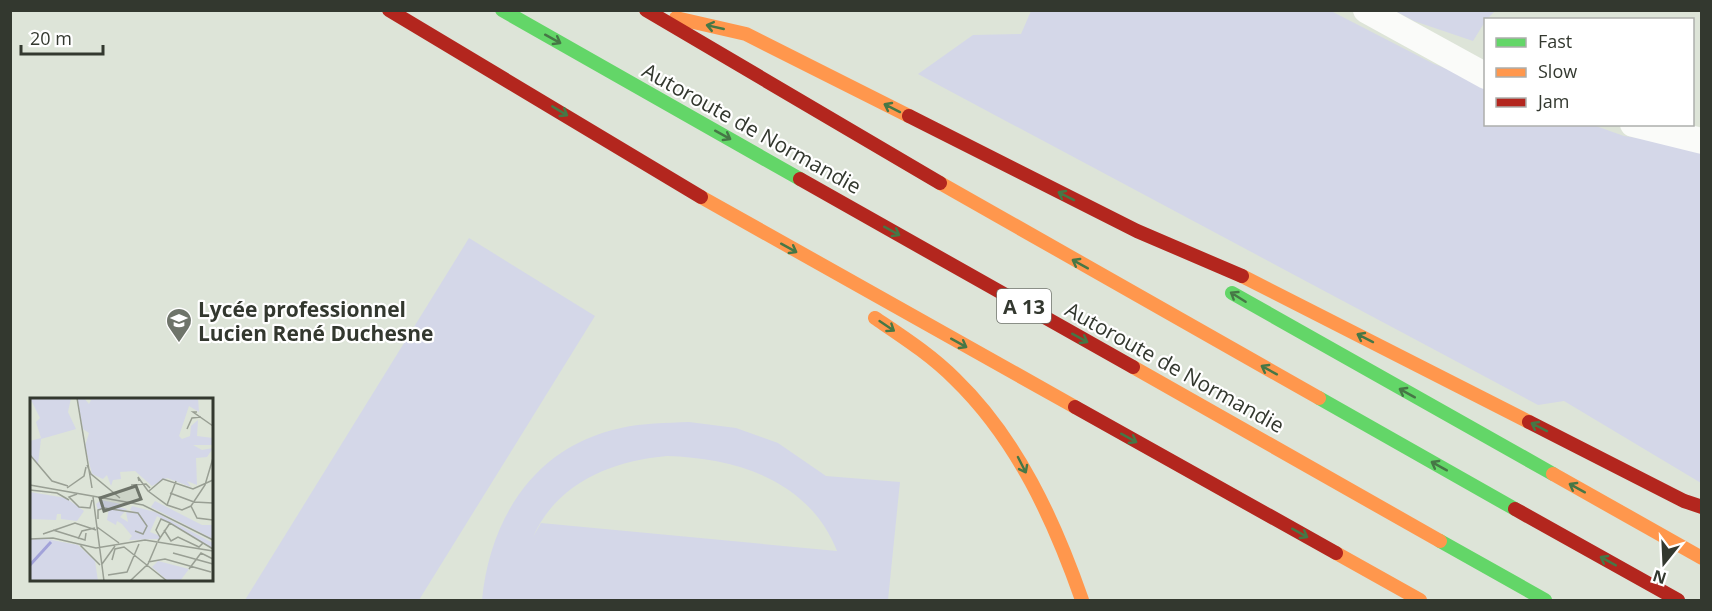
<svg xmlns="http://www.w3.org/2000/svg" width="1712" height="611" font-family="'Open Sans',sans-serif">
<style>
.green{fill:#d4d7e8;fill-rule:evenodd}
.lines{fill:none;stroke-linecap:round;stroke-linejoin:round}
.street{stroke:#fafbf9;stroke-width:26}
.fast{stroke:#63d668;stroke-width:14}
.slow{stroke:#ff974d;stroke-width:14}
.jam{stroke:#b3261e;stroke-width:14}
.oneway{stroke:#467746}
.labels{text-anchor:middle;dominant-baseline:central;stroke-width:4.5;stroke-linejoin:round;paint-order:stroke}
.shield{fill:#fff;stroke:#70746d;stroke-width:1.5}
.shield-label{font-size:20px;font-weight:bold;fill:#33382f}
.street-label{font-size:21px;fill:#33382f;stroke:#fff}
.poi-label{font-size:21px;font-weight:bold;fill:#33382f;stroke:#fff;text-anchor:start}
.inset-river{fill:none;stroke:#a2a2d9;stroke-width:3}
.inset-road{fill:none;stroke:#999f94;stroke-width:1.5}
.view{fill:#6e746a;fill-opacity:0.15;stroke:#6e746a;stroke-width:3}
.inset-edge{fill:none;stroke:#33382f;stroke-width:3}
</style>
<rect width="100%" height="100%" fill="#dde4d8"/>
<g class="green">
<polygon points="1031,11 1331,11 1434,64 1485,83 1486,124 1593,125 1624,136 1701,147 1701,483 1564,401 1538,405 918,74 973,35 1021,34"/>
<polygon points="1395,11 1495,11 1486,20 1473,41 1414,21"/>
<polygon points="469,238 595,316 419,600 245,600"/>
<path d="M689,422l47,6 42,15 48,33 74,6 -12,118h-406c8,-82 53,-154 139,-172 22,-5 45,-5 68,-6zM667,456c69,2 142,24 170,95l-296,-28 -8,14c24,-54 78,-76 134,-81z"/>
</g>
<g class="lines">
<g class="street">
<polyline points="1366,10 1486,76"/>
<polyline points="1633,124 1702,141"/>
</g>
<g class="fast">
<polyline points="502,10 800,179"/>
<polyline points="1232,293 1553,474"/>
<polyline points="1319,398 1515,509"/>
<polyline points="1440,541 1545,600"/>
</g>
<g class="slow">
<polyline points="676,18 746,34 909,116"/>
<polyline points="940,183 1319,398"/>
<polyline points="701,197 1075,407"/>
<polyline points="1242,276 1529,422"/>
<path d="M875,318c28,19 56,37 80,61 62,60 99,141 127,221"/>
<polyline points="1133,367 1440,541"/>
<polyline points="1553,474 1702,558"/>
<polyline points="1336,553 1420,600"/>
</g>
<g class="jam">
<polyline points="389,10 701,197"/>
<polyline points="646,10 940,183"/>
<polyline points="909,116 1137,231 1242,276"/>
<polyline points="800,179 1133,367"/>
<polyline points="1075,407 1336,553"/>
<polyline points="1529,422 1684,501 1702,507"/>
<polyline points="1515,509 1678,600"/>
</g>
</g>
<defs><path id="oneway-shaft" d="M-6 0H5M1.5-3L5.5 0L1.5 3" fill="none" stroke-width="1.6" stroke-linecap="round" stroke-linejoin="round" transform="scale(1.5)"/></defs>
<g class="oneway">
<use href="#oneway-shaft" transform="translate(715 27) rotate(-167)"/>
<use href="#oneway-shaft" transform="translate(553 39) rotate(29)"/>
<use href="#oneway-shaft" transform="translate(892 108) rotate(-153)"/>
<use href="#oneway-shaft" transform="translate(560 111) rotate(31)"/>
<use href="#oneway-shaft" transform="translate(723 135) rotate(29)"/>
<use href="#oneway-shaft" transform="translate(1066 196) rotate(-153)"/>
<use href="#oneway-shaft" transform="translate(892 231) rotate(29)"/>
<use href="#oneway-shaft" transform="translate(789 248) rotate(29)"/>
<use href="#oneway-shaft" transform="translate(1080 264) rotate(-151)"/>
<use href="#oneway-shaft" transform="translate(1238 297) rotate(-148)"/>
<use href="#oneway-shaft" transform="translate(887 326) rotate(34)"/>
<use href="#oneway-shaft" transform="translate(1080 338) rotate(29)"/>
<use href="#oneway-shaft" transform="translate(1365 338) rotate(-153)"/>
<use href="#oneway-shaft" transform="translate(959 343) rotate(29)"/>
<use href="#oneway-shaft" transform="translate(1269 370) rotate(-151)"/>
<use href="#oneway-shaft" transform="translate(1407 393) rotate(-151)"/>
<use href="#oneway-shaft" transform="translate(1539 427) rotate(-153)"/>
<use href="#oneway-shaft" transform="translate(1129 438) rotate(29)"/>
<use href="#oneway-shaft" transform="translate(1022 465) rotate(63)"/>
<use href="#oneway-shaft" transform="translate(1439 466) rotate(-151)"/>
<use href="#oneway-shaft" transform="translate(1577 488) rotate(-151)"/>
<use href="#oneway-shaft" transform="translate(1300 533) rotate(29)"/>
<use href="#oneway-shaft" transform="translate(1608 561) rotate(-151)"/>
</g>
<defs>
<symbol id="school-pin" viewBox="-11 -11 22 30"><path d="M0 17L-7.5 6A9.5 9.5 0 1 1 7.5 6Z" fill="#6e746a" stroke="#fff"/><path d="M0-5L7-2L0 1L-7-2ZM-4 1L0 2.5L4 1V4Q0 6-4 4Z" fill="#fff"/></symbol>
</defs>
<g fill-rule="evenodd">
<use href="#school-pin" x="164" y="306" width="30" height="40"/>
</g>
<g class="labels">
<rect class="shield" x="997" y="289" width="54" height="34" rx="4.5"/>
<g class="shield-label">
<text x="1024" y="306">A 13</text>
</g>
<g class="street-label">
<text transform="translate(752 128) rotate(29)">Autoroute de Normandie</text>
<text transform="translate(1175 367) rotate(29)">Autoroute de Normandie</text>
</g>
<g class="poi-label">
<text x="198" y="309">Lycée professionnel<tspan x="198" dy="24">Lucien René Duchesne</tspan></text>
</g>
</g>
<g transform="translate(30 398)">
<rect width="183" height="183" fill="#dde4d8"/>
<path d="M0,0h41l-3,14 8,17 -35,10 -3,25 -8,-9v-14l11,-3 -5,-16 4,-4zM47,0h7l5,6 2,-4 -3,-2h110l1,14 -10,-6 -10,30 3,3 8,-3 1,-10 7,-6 -1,16 16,2v7h-20l9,5 11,-2 -6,9 -11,1 1,27 -10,-4 4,6 -24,-9 -15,8 -17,-15 -15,1 1,7 -8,1 -2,6 -4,-11 -4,4 -11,-5 -7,-28 4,-13 -6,-4zM0,94l36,6 18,13 -7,10 -16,-2v-5h-4l-1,6 -26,-1zM71,102l20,4 -2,3 8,2 -7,8 8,5 -2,-10 15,2 -11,-4 2,-4 23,6 58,31v5l-56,-32 -7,16 10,4 -1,3 -30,1 3,-4 -10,-12 -5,-3 -1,4 -9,-5 2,-12 -11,2 -2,-6zM125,103l47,24h11v14l-62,-32zM11,140l37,7 17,16 3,20h-68v-42zM128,163l31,8 -9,12h-12l-16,-14z" fill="#d4d7e8"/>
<path class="inset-river" d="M0,167l21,-23"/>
<path class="inset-road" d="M47,0l15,90M167,14h-4l20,14M157,31l5,-11 9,-1M0,57l22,26 16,5M57,67l4,9 29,24M109,83l-1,-4 10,14 19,14 15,5 9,-4M0,87l113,20 70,35M101,87l15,-1 4,4M37,90l17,-12 2,-9M0,92l27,3 12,7M119,93l14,-12 30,10 20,-9M140,95l24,9M47,96l-8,3 10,10 11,1 2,-8M63,99l11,84M164,104l19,1M137,107l9,-24M161,108l14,-21 8,-27M161,108l6,12 16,2M68,121v-9l6,-2 34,5 9,13 -4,8 -8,-3M67,129l22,16M23,132l32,10 1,-7M134,132l7,11 7,-4 21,10 4,-4M13,136l32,-11 21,7M130,139l-4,-7 5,-11 9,4M0,141l23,-1 43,10 49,-8 68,11M48,141l4,-8 13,-3M128,143l12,-18 43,26M50,147l20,20M143,155l40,11M82,162l3,-11 9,-2 43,34M118,164l17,-3 46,13M72,166l13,-18M159,171l12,-16 12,6M78,177l19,-3 12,-28M100,183l18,-17 9,-21"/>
<path class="view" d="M106,88l5,13 -37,12 -4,-13z"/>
<rect width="183" height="183" class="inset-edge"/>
</g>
<rect width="1712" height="611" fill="none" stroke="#33382f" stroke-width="24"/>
<rect x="1484" y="18" width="210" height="108" fill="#ffffff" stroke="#adafac" stroke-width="1.5"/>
<rect x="1496" y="38" width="30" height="9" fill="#63d668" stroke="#adafac" stroke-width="1.5"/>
<text x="1538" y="48" font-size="18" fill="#33382f">Fast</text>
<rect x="1496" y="68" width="30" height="9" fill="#ff974d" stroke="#adafac" stroke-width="1.5"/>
<text x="1538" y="78" font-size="18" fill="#33382f">Slow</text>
<rect x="1496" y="98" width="30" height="9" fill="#b3261e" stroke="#adafac" stroke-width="1.5"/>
<text x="1538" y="108" font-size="18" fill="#33382f">Jam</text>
<g transform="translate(1664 563) rotate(198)" stroke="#ffffff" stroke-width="4.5" paint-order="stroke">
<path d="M0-4.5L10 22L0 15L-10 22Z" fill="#33382f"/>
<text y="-9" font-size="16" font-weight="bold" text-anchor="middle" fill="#33382f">N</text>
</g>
<path d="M21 45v9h82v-9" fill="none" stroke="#33382f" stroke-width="3"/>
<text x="30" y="45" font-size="18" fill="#33382f" stroke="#ffffff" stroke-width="4.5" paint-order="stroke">20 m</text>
</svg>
